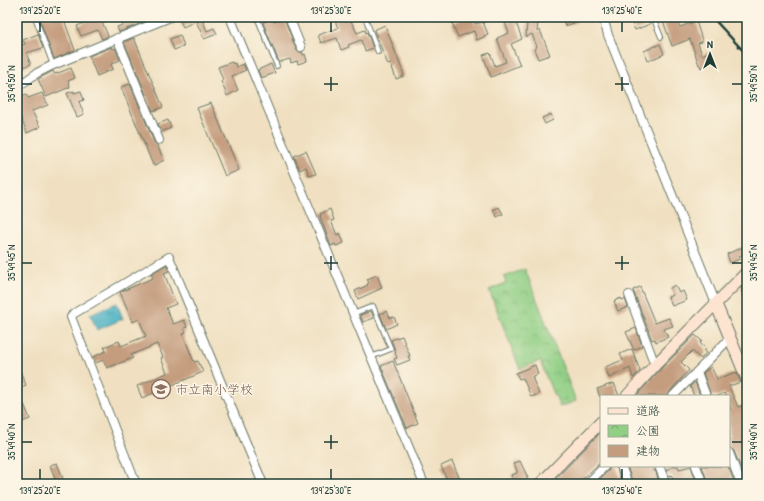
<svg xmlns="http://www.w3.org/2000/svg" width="764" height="501" font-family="'Patrick Hand','Klee One',sans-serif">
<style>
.park{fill:url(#park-crowns);stroke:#58865c}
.water{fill:url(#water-ripples);stroke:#30757a}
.building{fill:#c49c7e}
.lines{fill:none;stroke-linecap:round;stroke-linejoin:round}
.lane-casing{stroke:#687665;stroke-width:6}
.street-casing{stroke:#687665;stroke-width:10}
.secondary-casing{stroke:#687665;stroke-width:13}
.lane{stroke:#fff;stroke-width:4}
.street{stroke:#fff;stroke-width:8}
.secondary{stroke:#fde4d1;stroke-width:11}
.rail{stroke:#1f3d34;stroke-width:2.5}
.ticks{fill:none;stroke:#1f3d34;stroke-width:1.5}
.labels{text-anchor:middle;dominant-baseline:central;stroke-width:3;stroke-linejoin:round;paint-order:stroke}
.education-label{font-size:13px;fill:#785e54;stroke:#fcf5e5;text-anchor:start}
.neatline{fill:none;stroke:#1f3d34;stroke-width:1.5}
.ticks-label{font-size:10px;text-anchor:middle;fill:#1f3d34}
</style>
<defs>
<pattern id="park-crowns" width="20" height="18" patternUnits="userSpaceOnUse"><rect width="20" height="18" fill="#91cf85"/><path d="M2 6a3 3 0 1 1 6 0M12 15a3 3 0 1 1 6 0" fill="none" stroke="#76a96e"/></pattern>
<pattern id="water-ripples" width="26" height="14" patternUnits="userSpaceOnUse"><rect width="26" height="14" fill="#41adc0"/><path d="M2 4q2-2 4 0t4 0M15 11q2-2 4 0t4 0" fill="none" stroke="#368e9d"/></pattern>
</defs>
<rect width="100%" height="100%" fill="#fcf5e5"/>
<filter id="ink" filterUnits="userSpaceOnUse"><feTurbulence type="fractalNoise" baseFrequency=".025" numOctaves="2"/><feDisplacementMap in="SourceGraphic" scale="8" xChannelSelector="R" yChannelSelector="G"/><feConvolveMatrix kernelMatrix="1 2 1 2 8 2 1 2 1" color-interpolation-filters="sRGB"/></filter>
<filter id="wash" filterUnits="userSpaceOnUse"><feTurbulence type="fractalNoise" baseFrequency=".012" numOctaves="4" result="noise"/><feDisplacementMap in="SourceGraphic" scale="16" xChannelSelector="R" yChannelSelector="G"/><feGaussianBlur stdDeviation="0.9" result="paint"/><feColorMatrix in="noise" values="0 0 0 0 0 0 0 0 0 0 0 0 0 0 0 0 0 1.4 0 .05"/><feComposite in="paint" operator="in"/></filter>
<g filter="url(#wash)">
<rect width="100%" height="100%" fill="#f0e0c1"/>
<polygon class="park" points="525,269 576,401 560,407 555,395 554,396 540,361 520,369 489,290 506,283 504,277"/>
<polygon class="water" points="117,303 123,319 97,330 90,314"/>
<g id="blocks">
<g class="building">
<polygon points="41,17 63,17 75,50 54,59 40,21 42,20"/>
<polygon points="85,17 100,17 108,36 102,39 98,30 81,36 77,26 87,22"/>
<polygon points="127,17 156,17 119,32 117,27 129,22"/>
<polygon points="182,17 206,17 202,19 207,31 214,28 217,34 204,39 196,21 183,27 179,19"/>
<polygon points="347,17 349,17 357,33 365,30 366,33 367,32 373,48 365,51 361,40 348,45 349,47 341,50 337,38 321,43 318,35 338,28 335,21"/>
<polygon points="468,17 473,17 475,24 483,22 488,34 484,36 484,37 477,40 474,31 458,37 452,23"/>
<polygon points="569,17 575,17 577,22 565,26 563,19"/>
<polygon points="641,17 647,17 650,24 635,30 631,21"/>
<polygon points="673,17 676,17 680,27 696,21 702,40 702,42 698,43 702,55 709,52 712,60 705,63 707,66 701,68 700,65 699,65 690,39 672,46 663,21"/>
<polygon points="273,18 274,22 284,18 296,49 298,52 302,52 303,55 305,54 307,61 298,64 297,61 291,63 290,59 279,62 263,23 264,22"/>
<polygon points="513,20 515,20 522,39 511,44 520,65 491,77 483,55 490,53 495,66 506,62 497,38 509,33 505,23"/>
<polygon points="527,22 538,22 537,32 540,30 550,55 538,59 534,49 537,47 532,34 526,37"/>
<polygon points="385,25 404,75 404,76 396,79 391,64 388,65 374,30"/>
<polygon points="38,34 43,48 26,53 31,64 21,68 17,65 17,48 25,44 23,40"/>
<polygon points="180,35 184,46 174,50 170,39"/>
<polygon points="134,38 163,107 153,111 124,42"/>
<polygon points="660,44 664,54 648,61 644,51"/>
<polygon points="112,47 113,49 115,48 120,60 111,64 113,69 97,76 89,56"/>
<polygon points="232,62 233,64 235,63 236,67 243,64 246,70 232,76 238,90 227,96 221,81 223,80 218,67"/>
<polygon points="271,64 275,73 261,78 258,70"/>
<polygon points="71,68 75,78 68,81 70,87 46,97 38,79 53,71 55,74"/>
<polygon points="130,84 154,142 157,145 164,160 155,165 153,165 121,87"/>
<polygon points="74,91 74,93 81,91 84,100 79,102 84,114 77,117 67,93"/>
<polygon points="17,92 19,92 22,96 26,94 28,98 42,93 48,105 32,111 40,127 27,133 17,108"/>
<polygon points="211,103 239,170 225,176 197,108"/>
<polygon points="551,114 553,120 545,124 542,118"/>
<polygon points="168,120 171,128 161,132 158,124"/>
<polygon points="306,151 316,174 309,176 306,167 300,170 294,156"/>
<polygon points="499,207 503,214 497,217 493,210"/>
<polygon points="330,209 334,220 331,221 337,235 340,233 344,243 336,246 335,244 331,246 320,216 321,216 320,214"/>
<polygon points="743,247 746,253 739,256 740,259 730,263 727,254"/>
<polygon points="166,265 169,271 164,273 176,304 166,308 173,324 184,320 187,327 184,328 186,332 183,334 194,362 198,361 203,372 142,398 137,386 167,373 161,358 163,357 157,344 131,355 133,358 107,368 103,360 96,363 93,357 106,351 104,347 119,341 121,346 146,336 139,319 133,322 120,292 153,278 151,274"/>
<polygon points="377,275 382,288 358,299 355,291 368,285 367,284 369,283 367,279"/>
<polygon points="747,283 747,303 741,288"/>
<polygon points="675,285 679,293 683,291 687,300 672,306 668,297 673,295 670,288"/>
<polygon points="640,287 655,323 669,318 673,326 664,329 668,337 656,342 655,339 652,340 633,290"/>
<polygon points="621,298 622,300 625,299 628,307 618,311 614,301"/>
<polygon points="371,311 374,318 363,322 360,315"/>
<polygon points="387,311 390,318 394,317 397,324 386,329 380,314"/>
<polygon points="636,328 642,346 634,350 626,332"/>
<polygon points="695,335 702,341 700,343 706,349 704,351 706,353 701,359 692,351 681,362 689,370 672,389 668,395 667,396 636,396 660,370"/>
<polygon points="402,336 410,356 408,356 410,360 397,365 394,359 397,358 395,353 396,352 391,340"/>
<polygon points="632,349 640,371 633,378 630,368 609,378 605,367 623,360 620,354"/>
<polygon points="393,361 418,423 407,428 381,366"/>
<polygon points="17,364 26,385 17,389"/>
<polygon points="535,365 538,374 532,377 539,394 531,397 523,378 519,379 516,373"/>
<polygon points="711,367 717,379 736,372 741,382 729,386 738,407 747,404 747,474 744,476 734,451 729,448 729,410 731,409 729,404 729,396 726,396 724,393 718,396 711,396 703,373"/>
<polygon points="695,382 700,396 694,396 690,386"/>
<polygon points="614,383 619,396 601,396 600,397 597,389"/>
<polygon points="24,404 30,419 17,424 17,407"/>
<polygon points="601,432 601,462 577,484 562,484 556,478"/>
<polygon points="452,461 462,484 449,484 441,466"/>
<polygon points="520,461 528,478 515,483 511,475 517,473 517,471 514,463"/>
<polygon points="57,463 65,484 57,484 50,465"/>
<polygon points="610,466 616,466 622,484 595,484 609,470"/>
<polygon points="627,466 651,466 653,471 655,470 660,484 633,484"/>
<polygon points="675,466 678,466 679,469 691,466 697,484 675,484 672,476 671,475 669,476 666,470"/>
<polygon points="702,466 728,466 735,484 708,484"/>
</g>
</g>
</g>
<g filter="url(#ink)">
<use href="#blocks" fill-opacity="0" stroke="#687665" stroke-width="1"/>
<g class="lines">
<defs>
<g id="lane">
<polyline points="35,17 53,65"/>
<polyline points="257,17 277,66"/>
<polyline points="365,17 378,52"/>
<polyline points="653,17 661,37"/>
<polyline points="17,68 23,82"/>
<polyline points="353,314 373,306 391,349 371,357"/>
</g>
<g id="street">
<polyline points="230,17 424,484"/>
<polyline points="289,17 301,47"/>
<polyline points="529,17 549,17"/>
<polyline points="603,17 608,35 716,304"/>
<polyline points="117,38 159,140"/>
<polyline points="17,87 37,73 53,65 170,17"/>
<polyline points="629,295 655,365"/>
<polyline points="697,372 706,396"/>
<polyline points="673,396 730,338"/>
<polyline points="729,453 741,484"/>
<polyline points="621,466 628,484"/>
<polyline points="659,466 666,484"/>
<polyline points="696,466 703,484"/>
<polyline points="136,484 71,317 73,314 169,257 263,484"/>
<polyline points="587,484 605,466"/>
</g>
<g id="secondary">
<polyline points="716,304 747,379"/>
<polyline points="627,396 655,365 747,272"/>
<polyline points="540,484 601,422"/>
</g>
</defs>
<use href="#lane" class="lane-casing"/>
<use href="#street" class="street-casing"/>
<use href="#secondary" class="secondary-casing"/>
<use href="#lane" class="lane"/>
<use href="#street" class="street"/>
<use href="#secondary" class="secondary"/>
<polyline class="rail" points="712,17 747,55"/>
</g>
</g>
<path class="ticks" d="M40,22v10M331,22v10M622,22v10M331,77v14M622,77v14M22,84h10M324,84h14M615,84h14M732,84h10M331,256v14M622,256v14M22,263h10M324,263h14M615,263h14M732,263h10M331,435v14M22,442h10M324,442h14M732,442h10M40,469v10M331,469v10M622,469v10"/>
<defs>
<symbol id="school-ring" viewBox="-11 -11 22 22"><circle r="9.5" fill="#fcf5e5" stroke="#8d6e63" stroke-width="1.5"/><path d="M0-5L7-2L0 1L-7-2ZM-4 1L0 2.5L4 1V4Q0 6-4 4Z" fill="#8d6e63"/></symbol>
</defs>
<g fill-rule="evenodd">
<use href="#school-ring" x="150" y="378" width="22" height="22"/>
</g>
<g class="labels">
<g class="education-label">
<text x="175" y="389">市立南小学校</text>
</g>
</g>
<rect width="764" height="501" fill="none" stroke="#fcf5e5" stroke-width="44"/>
<rect x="600" y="395" width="130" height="72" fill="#fcf5e5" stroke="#a4ab9e"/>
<rect x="608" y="408" width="20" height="6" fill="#fde4d1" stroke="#a4ab9e"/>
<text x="636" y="415" font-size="12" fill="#1f3d34">道路</text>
<rect x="608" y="425" width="20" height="12" fill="url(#park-crowns)" stroke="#a4ab9e"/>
<text x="636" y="435" font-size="12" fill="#1f3d34">公園</text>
<rect x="608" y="445" width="20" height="12" fill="#c49c7e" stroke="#a4ab9e"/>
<text x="636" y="455" font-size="12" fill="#1f3d34">建物</text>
<g transform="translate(710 54)" stroke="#fcf5e5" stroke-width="3" paint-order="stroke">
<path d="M0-3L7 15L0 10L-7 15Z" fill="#1f3d34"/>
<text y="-6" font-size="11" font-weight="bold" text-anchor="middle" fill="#1f3d34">N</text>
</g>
<rect x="22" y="22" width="720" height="457" class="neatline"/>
<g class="ticks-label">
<text x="40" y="14">139°25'20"E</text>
<text x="331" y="14">139°25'30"E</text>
<text x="622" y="14">139°25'40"E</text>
<text transform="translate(11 84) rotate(-90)" y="4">35°49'50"N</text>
<text transform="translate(753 84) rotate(-90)" y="4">35°49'50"N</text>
<text transform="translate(11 263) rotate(-90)" y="4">35°49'45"N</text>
<text transform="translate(753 263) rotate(-90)" y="4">35°49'45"N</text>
<text transform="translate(11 442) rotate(-90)" y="4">35°49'40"N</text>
<text transform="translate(753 442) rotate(-90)" y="4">35°49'40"N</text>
<text x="40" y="494">139°25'20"E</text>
<text x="331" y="494">139°25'30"E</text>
<text x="622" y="494">139°25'40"E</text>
</g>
</svg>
